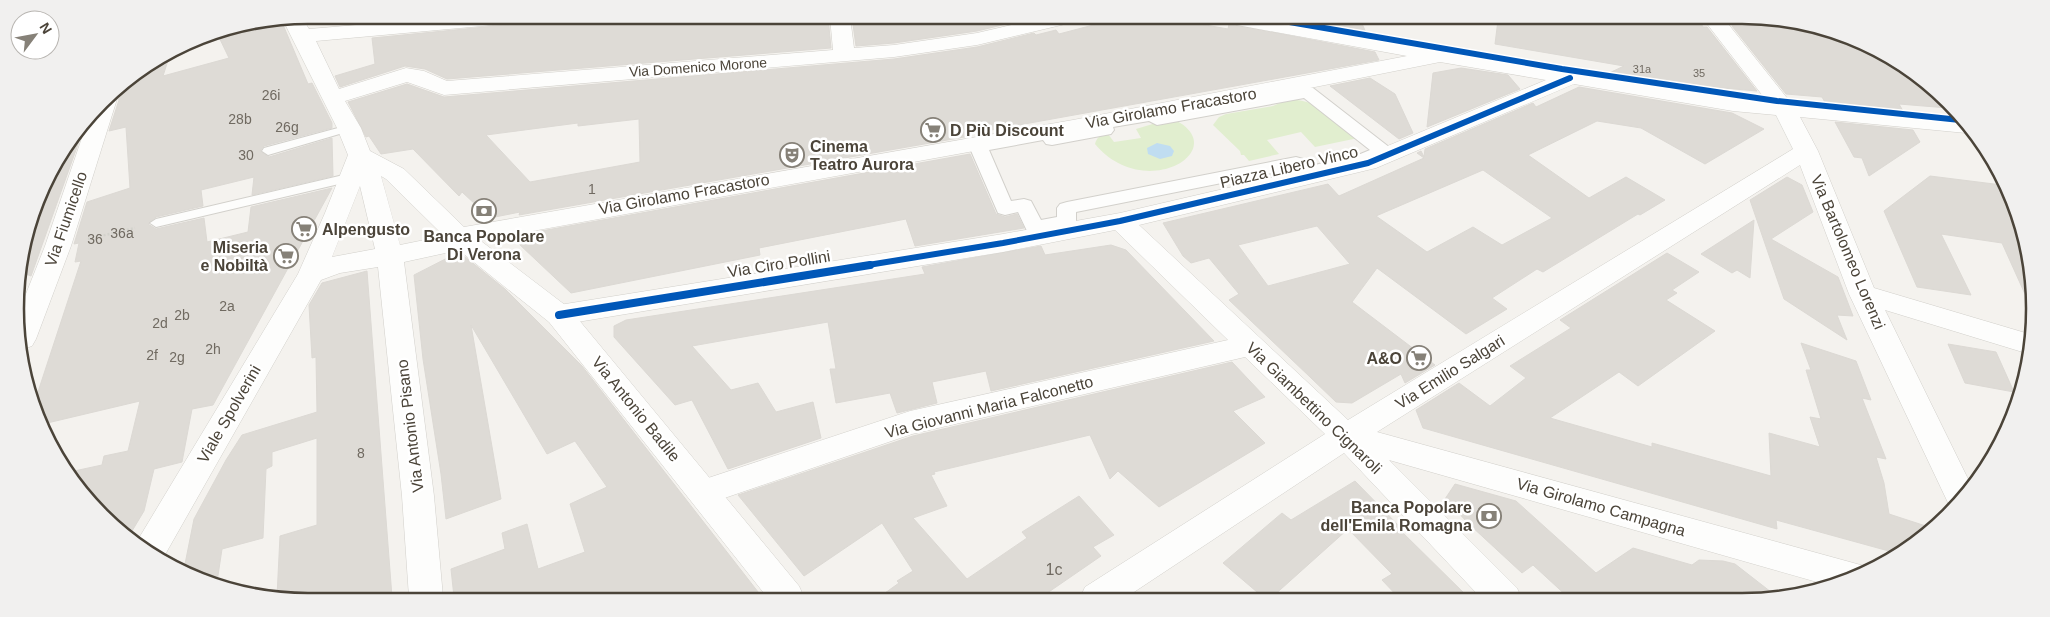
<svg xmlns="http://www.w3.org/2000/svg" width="2050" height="617" font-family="Arial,sans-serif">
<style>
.green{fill:#e1eecf}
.water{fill:#c0ddf1}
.building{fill:#dedbd6;stroke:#dcd9d4;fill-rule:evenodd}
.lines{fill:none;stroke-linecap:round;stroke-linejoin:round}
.service-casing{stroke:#d2d0cb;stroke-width:2}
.pedestrian-casing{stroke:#d2d0cb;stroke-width:2}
.minor-casing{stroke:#d2d0cb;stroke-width:1}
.tertiary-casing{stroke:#d2d0cb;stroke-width:1}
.path{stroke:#d3d2cc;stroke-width:2.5;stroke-dasharray:2 2;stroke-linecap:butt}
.service{fill:#fdfdfc;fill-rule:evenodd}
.pedestrian{fill:#fdfdfc;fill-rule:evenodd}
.minor{fill:#fdfdfc;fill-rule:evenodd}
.tertiary{fill:#fdfdfc;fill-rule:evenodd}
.cycleway-far1-casing{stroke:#fff;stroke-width:9}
.cycleway-casing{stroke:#fff;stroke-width:11}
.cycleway-far1{stroke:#0057b8;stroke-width:6}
.cycleway{stroke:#0057b8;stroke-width:8}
.labels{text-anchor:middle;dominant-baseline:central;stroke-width:5;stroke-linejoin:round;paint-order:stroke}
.far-number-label{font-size:11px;fill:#706a61}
.far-street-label{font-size:14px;fill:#4b4439;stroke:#fff}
.number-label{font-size:14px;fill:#706a61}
.street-label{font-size:16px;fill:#4b4439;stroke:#fff}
.poi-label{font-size:16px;font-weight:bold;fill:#4b4439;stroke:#fff;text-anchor:start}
.near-number-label{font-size:16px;fill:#706a61}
.rim{fill:none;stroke:#4b4439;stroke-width:2.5}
</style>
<rect width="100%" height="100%" fill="#f4f2ee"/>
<g class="green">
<path d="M1287,100c29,-3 53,21 76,37l-48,10 -14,-15 -34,8 12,14 -30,7 -5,-6h-3l-1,-4 -27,-26 6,-8 7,-3 47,-8z"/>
<path d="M1177,121c54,30 -33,82 -82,23 2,-7 5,-9 13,-10l6,8 27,-4 -5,-9 20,-6z"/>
</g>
<polygon class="water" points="1157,143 1170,146 1174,151 1172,156 1160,159 1148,154 1147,148"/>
<g class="building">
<polygon points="598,16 828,17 831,48 447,79 425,69 405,66 340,87 335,76 375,64 372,38"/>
<polygon points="852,17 1021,18 1023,20 977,31 894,43 856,46"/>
<path d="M1120,18h46l62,11 1,-5 146,28 4,8 -410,74 1,2 -451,79 1,-3 -30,6 -28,-26 -3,4 -46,-47 -32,5 -12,-18 -3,1 -18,-35 59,-18 37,13 450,-38 83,-12 57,-14 2,2 20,-5 3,4zM639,119l1,43 -110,20 -44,-47 92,-12v3z"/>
<polygon points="1278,19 1360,19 1367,35"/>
<polygon points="281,20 308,84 312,83 332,123 332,128 264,146 260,151 269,157 332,138 333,176 252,195 254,177 201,190 203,206 156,217 148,224 156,229 204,218 207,242 248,232 251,207 332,188 213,405 192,409 182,462 154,469 144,511 129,536 65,473 102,465 104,456 128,451 140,401 43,424 34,404 81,261 75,262 79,243 74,244 87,202 130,188 126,127 109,131 119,100 117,95 120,85 170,54 163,76 229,58 217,33"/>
<polygon points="1498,20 1699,20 1703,27 1707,27 1757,91 1678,84 1683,87 1605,75 1624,66 1495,44"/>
<polygon points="1766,21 1799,21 1905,65 1948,108 1899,104 1903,111 1826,104 1822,97 1786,94 1732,26 1770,26"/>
<polygon points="1461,68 1508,75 1520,89 1427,127 1433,73"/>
<polygon points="1370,78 1395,94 1413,133 1399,139 1330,86"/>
<path d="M1579,87l153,26 32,16 -59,35 -64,-36 -44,-7 -69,34 61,43 37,-21 39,23 -25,15 -2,-1 -95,58 -6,-3 -45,29 15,11 -41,25 -89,-66 -25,34 83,63 -30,18 -4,-9 -49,29 -16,-1 -26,-25 -81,-77 10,-6 -30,-36 -18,5 -8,-7 -20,-33 165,-39 11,12 85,-38 -7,-5 4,-2 3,6 1,-8 108,-46 3,4zM1483,170l69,48 -50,27 -29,-18 -46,25 -51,-36zM1317,226l33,38 -82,22 -30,-41z"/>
<polygon points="1835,122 1913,130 1920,142 1869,176 1862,158 1854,157"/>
<polygon points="83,130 31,276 18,271 45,178"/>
<polygon points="970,154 996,214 1005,217 1017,214 1024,228 915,246 906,219 759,248 760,255 571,293 519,244 519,235"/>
<polygon points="1930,176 2002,185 2029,252 2029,303 2002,243 1941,234 1971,295 1917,287 1884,211"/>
<polygon points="1787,177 1802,185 1813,212 1771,239 1838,277 1853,316 1837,315 1847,340 1784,299 1750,200"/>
<polygon points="1754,220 1750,278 1737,270 1732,273 1701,254"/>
<polygon points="1111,245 1126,250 1214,341 991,391 986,371 932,382 937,403 897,413 890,393 836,403 830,369 836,369 828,322 692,346 731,390 758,383 776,412 813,402 821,438 728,469 692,400 675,405 614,337 614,326 626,320 925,274 922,267 1041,246 1045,255"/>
<polygon points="459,252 505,289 582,366 762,597 454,597 451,569 505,549 502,533 527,524 538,569 585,552 570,504 607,487 575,441 547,454 471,325 501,499 446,519 441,474 423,359 414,275"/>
<polygon points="1667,253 1699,272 1672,290 1677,293 1666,300 1715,331 1638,386 1619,372 1550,418 1652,447 1652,443 1771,476 1769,433 1820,447 1810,417 1821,419 1806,370 1811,370 1801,343 1856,361 1871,400 1862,398 1886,459 1876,457 1884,483 1889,514 1935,529 1896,553 1776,520 1777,529 1423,428 1416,410 1459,383 1490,406 1526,378 1510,366 1571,328 1560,320"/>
<polygon points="367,271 392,597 277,596 280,536 317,525 317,438 272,452 272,466 266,469 263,538 222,549 217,582 184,569 194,519 226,460 242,435 317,412 316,357 312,358 309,305 322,283"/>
<polygon points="1948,344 1996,352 2014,392 1965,383"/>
<polygon points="1232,362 1265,397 1233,411 1265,443 1159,507 1118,471 1110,479 1090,435 934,472 935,474 931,475 947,506 913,518 967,579 1027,538 1022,532 1079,496 1114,535 1093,547 1101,556 1040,598 878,598 899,583 897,581 913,571 882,523 804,576 738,495 913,436"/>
<polygon points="1355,481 1401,528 1399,529 1470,599 1400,599 1382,580 1392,574 1348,529 1271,598 1264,598 1223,563 1282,513 1291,520"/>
<polygon points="1455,484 1516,501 1596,573 1633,548 1692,565 1699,560 1723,561 1735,564 1780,599 1570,599 1533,565 1522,573 1470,525 1445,499"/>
</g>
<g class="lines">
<defs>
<g id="service">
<polygon points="349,125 353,126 355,128 353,130 268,155 262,151 264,148"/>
<polygon points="352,173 356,174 358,177 356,180 156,227 150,223 156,219"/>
</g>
<path id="pedestrian" d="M1307,87l6,1 76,59 3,4c-9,14 -76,25 -95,30l-7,-2 -3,-9 -211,42v10l-3,5 -38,7 -7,-1 -10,-21 -13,3 -7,-2 -29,-67 3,-4 6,-1 71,-12 6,1 3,4 36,-7 -1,-3 3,-4 6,-1 52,-9 8,4zM1304,98l66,52 -12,5 -52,12 -3,-8 -7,-2 -229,45 -7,2 -3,4v9l-16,3 -10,-19 -7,-2 -13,2 -22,-51 54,-10 3,4 6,1 59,-11 3,-4 -1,-3 36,-6 8,4z"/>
<g id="minor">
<path d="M301,16l8,13 154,-13h74l-3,4 -7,2 -211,19 23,48 67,-21 18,3 23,10 386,-31 -3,-33h20l4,31 40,-3 83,-12 64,-15h36l-3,4 -97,23 -83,12 -450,38 -37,-13 -62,19 16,27 9,23 34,18 60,58 609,-107 334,-64 -170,-31 -7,-2 -3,-4h42l171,31 293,47 33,3 -62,-80h21l66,83 167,15 14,14 -6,1 -166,-16 18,34 56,137 155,46v20l-144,-44 86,175 -19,23 -2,-1 -101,-213 -49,-129 -423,267 491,135 1,3 -15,10 -23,6 -442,-126 128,128 5,11h-40l-138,-146 -219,145h-45l5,-11 240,-153 -80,-77 -333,77 -208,71 -11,-4 -5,-9 5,-9 217,-72 318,-71 -113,-110 -112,22 -444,73 -10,-3 -4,-7 4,-7 10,-3 444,-71 117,-21 241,-56 185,-77 -106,-18 -245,49 -718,130 -4,6 -69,15 30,234 9,101h-34l-7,-101 -24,-229 -38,6 -19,7 -159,280 -17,-8 -9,-9 162,-269 27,-61 23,-58 -11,-27 -54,-108zM1574,84l159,27 43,4 17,34 -445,271 -209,-195 237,-57zM381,176l5,3 58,57 -44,9zM360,186l15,63 -43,8z"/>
<polygon points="111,93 114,94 117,99 71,246 36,339 32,346 23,349 20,309 45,246 86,126"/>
</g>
<polygon id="tertiary" points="464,232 473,235 569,308 799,586 804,597 767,597 549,322 455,247 451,241 455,235"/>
</defs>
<use href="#service" class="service-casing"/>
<use href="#pedestrian" class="pedestrian-casing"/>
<use href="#minor" class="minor-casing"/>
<use href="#tertiary" class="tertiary-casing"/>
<polyline class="path" points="88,239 135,228"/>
<use href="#service" class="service"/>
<use href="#pedestrian" class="pedestrian"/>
<use href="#minor" class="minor"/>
<use href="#tertiary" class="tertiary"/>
<defs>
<g id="cycleway-far1">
<polyline points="1272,19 1562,69 1777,101 1960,120"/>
<polyline points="862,266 1003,243 1120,221 1368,163 1570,78"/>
</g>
<polyline id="cycleway" points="559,315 870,265"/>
</defs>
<use href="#cycleway-far1" class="cycleway-far1-casing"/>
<use href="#cycleway" class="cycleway-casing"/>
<use href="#cycleway-far1" class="cycleway-far1"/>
<use href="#cycleway" class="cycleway"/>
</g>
<defs>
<symbol id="supermarket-ring" viewBox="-11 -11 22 22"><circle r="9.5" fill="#fff" stroke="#868178" stroke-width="1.5"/><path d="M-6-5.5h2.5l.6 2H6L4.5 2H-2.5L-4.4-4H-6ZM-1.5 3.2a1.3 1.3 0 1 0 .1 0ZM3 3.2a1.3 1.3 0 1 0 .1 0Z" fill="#868178"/></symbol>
<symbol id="theatre-ring" viewBox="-11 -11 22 22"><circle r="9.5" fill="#fff" stroke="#868178" stroke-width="1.5"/><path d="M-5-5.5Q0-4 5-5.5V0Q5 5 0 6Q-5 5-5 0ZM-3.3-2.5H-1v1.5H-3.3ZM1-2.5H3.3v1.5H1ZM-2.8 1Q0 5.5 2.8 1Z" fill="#868178"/></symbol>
<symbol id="bank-ring" viewBox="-11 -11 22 22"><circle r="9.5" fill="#fff" stroke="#868178" stroke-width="1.5"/><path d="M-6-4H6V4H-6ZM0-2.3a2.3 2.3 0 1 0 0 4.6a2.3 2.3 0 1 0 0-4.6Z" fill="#868178"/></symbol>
</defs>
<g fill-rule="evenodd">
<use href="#supermarket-ring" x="919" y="116" width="28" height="28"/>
<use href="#theatre-ring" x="778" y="141" width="28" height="28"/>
<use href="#bank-ring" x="470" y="197" width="28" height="28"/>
<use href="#supermarket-ring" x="290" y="215" width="28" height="28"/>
<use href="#supermarket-ring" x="272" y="242" width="28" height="28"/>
<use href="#supermarket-ring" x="1405" y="344" width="28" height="28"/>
<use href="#bank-ring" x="1475" y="502" width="28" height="28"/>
</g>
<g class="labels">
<g class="far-number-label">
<text x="1642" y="69">31a</text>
<text x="1699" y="73">35</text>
</g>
<g class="far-street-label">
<text transform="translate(698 67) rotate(-4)">Via Domenico Morone</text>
</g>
<g class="number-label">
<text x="271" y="95">26i</text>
<text x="240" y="119">28b</text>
<text x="287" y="127">26g</text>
<text x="246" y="155">30</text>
<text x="592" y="189">1</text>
<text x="122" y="233">36a</text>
<text x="95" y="239">36</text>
<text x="227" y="306">2a</text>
<text x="182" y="315">2b</text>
<text x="160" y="323">2d</text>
<text x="213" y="349">2h</text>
<text x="152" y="355">2f</text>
<text x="177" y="357">2g</text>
<text x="361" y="453">8</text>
</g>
<g class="street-label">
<text transform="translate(1171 108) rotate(-10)">Via Girolamo Fracastoro</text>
<text transform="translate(1289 167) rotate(-13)">Piazza Libero Vinco</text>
<text transform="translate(684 194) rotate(-10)">Via Girolamo Fracastoro</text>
<text transform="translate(66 219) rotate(-71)">Via Fiumicello</text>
<text transform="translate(1848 252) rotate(67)">Via Bartolomeo Lorenzi</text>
<text transform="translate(779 264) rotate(-9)">Via Ciro Pollini</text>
<text transform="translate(1450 372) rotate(-32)">Via Emilio Salgari</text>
<text transform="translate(989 407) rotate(-14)">Via Giovanni Maria Falconetto</text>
<text transform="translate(1314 408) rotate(44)">Via Giambettino Cignaroli</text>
<text transform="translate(636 409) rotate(51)">Via Antonio Badile</text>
<text transform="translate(229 414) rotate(-60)">Viale Spolverini</text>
<text transform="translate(410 426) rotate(-97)">Via Antonio Pisano</text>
<text transform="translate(1601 507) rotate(16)">Via Girolamo Campagna</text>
</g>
<g class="poi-label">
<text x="950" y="130">D Più Discount</text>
<text x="810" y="146">Cinema<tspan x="810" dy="18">Teatro Aurora</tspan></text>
<text x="322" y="229">Alpengusto</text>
<text x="484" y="236" text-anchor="middle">Banca Popolare<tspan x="484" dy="18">Di Verona</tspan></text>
<text x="268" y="247" text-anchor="end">Miseria<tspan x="268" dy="18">e Nobiltà</tspan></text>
<text x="1402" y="358" text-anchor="end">A&amp;O</text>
<text x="1472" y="507" text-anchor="end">Banca Popolare<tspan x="1472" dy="18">dell'Emila Romagna</tspan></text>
</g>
<g class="near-number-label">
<text x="1054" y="569">1c</text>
</g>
</g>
<path d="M0 0H2050V617H0ZM308 24H1742A284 284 0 0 1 2026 308V309A284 284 0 0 1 1742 593H308A284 284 0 0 1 24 309V308A284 284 0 0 1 308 24Z" fill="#f1f0ef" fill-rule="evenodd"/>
<path class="rim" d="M308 24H1742A284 284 0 0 1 2026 308V309A284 284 0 0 1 1742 593H308A284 284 0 0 1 24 309V308A284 284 0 0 1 308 24Z"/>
<g transform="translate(35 35) rotate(58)"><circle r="24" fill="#ffffff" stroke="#b7b4b0"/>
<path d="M0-4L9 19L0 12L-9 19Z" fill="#868178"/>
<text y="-8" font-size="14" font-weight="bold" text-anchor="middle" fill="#4b4439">N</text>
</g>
</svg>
